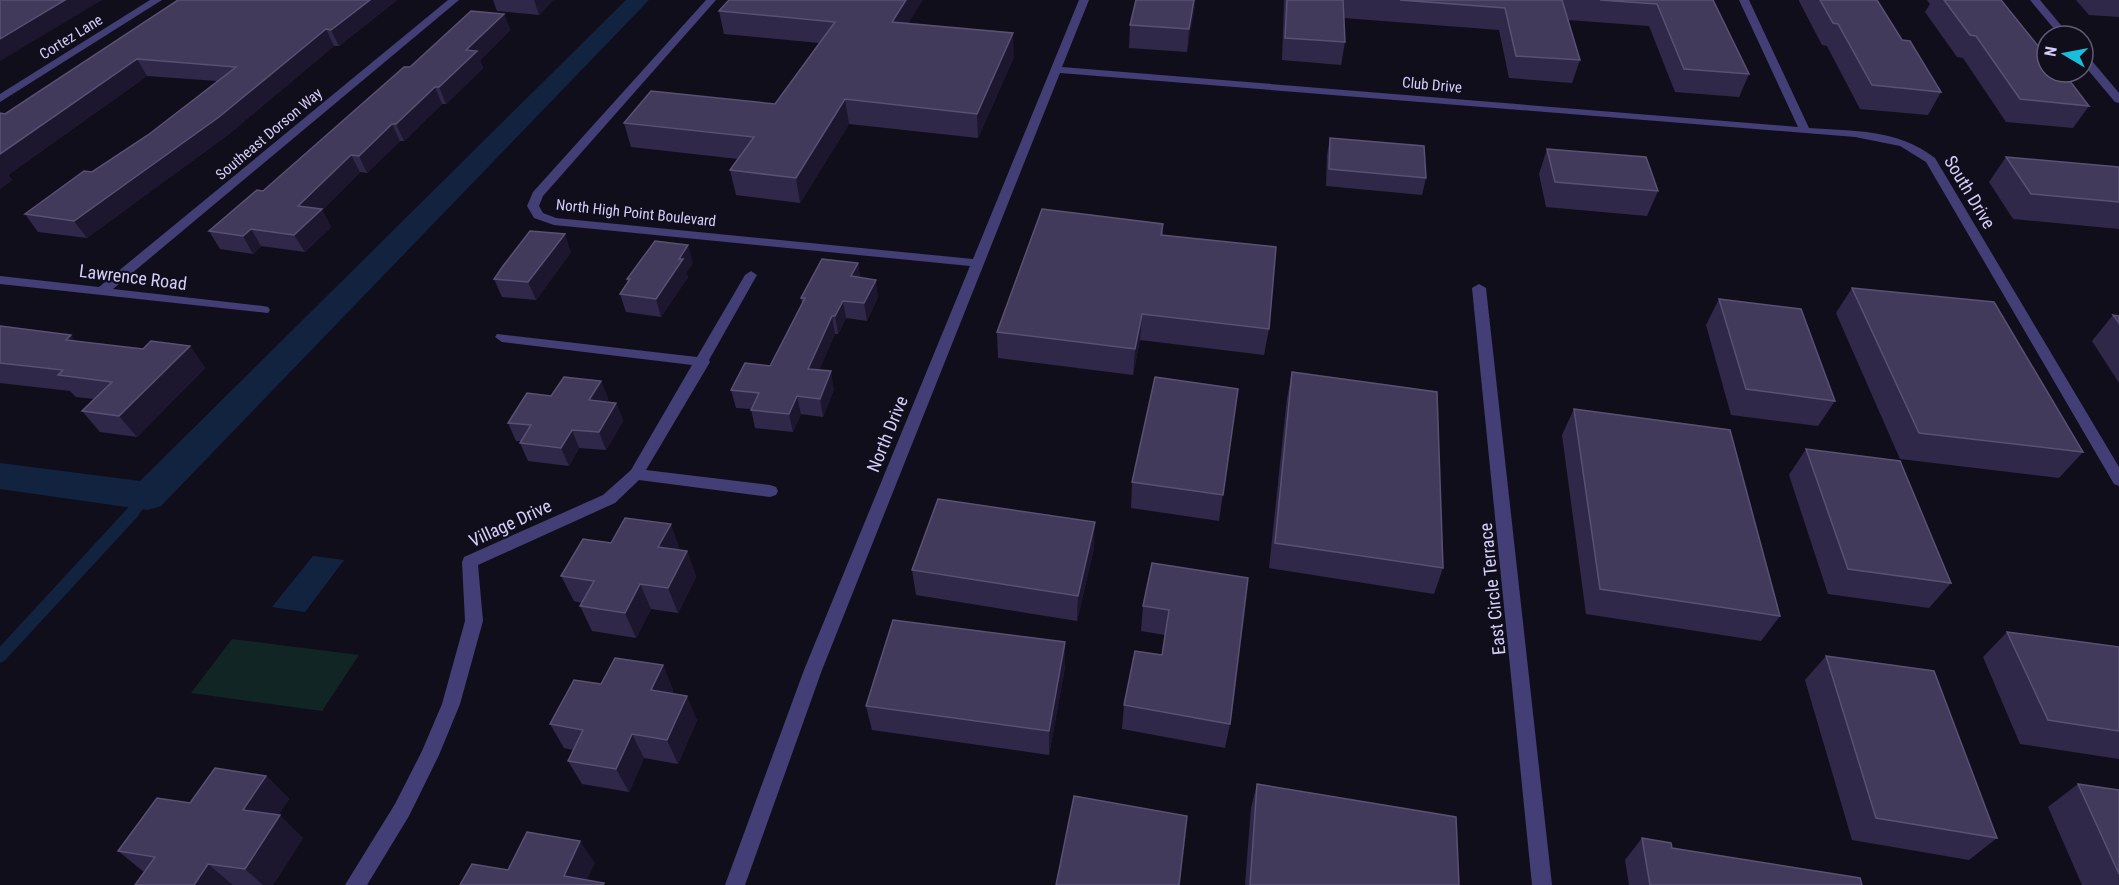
<svg xmlns="http://www.w3.org/2000/svg" width="2119" height="885" font-family="'Roboto Condensed',sans-serif">
<style>
.green{fill:#112525}
.water{fill:#122340}
.lines{fill:none;stroke-linecap:round;stroke-linejoin:round}
.stream-far1{stroke:#122340;stroke-width:10}
.stream{stroke:#122340;stroke-width:13}
.canal{fill:#122340;fill-rule:evenodd}
.minor{fill:#433e76;fill-rule:evenodd}
.wall{fill:#302848}
.shaded-wall{fill:#1c162f}
.building{fill:#423a5b;stroke:#595174;stroke-width:1.5}
.labels{text-anchor:middle;dominant-baseline:central;stroke-width:4.5;stroke-linejoin:round;paint-order:stroke}
.far-street-label{font-size:15px;fill:#d5cefa;stroke:#110e1c}
.street-label{font-size:18px;fill:#d5cefa;stroke:#110e1c}
</style>
<rect width="100%" height="100%" fill="#110e1c"/>
<polygon class="green" points="232,639 359,655 322,711 191,693"/>
<polygon class="water" points="313,556 344,560 305,612 272,607"/>
<g class="lines">
<polyline class="stream-far1" points="132,514 148,496"/>
<polyline class="stream" points="0,656 133,512"/>
<polygon class="canal" points="626,0 649,0 161,506 148,510 0,489 0,463 140,481"/>
<g class="minor">
<polygon points="150,0 162,0 0,102 0,94"/>
<polygon points="448,0 459,0 113,289 263,306 268,307 270,310 268,313 0,284 0,276 99,287"/>
<path d="M706,0h10l-173,196 -4,10 4,7 13,5 417,41 106,-259h10l-27,67 736,60 -59,-127h10l60,128c44,3 89,1 126,30l184,309v19l-5,-2 -188,-322 -26,-16 -45,-9 -795,-64 -238,597 -77,215h-20l79,-215 166,-404 -416,-41 -20,-7 -7,-12 6,-14z"/>
<polygon points="2030,0 2040,0 2070,36 2060,36"/>
<polygon points="2083,54 2087,55 2119,93 2119,103 2115,102 2083,64"/>
<polygon points="751,271 757,275 709,360 710,362 646,470 770,485 776,487 778,491 776,495 770,497 639,480 615,503 478,565 483,621 460,704 439,755 409,816 367,885 345,885 395,804 422,751 442,704 465,621 462,562 464,557 603,495 631,470 692,365 502,342 495,337 497,334 697,357 745,275"/>
<polygon points="1479,284 1486,288 1552,885 1532,885 1472,288"/>
</g>
</g>
<g class="wall">
<polygon points="178,0 397,0 339,46 334,46 229,134 87,238 38,232 25,214 92,172 148,135 217,81 147,76 8,175 12,180 0,189 0,113 5,114"/>
<polygon points="493,0 553,0 539,15 497,11"/>
<polygon points="1136,0 1195,0 1187,52 1129,48 1130,25"/>
<polygon points="1284,0 1713,0 1749,74 1739,97 1675,92 1649,26 1568,20 1580,60 1572,83 1509,78 1499,30 1344,18 1345,42 1341,65 1282,60"/>
<polygon points="1799,0 1877,0 1902,40 1941,92 1928,115 1860,109 1827,46 1822,45 1799,1"/>
<polygon points="1927,0 2001,0 2043,52 2089,106 2073,128 2006,122 1963,58 1957,57 1925,12 1930,4"/>
<polygon points="2076,0 2119,0 2119,17 2089,15"/>
<polygon points="719,11 908,23 1014,57 978,138 849,124 800,203 736,195 730,170 738,159 631,147 624,123 775,104 819,43 724,34"/>
<polygon points="504,14 510,30 480,60 483,68 446,104 442,104 404,141 400,141 367,173 360,172 322,210 331,227 305,252 261,246 253,254 220,249 209,231 263,191 410,67"/>
<polygon points="1330,138 1426,178 1422,195 1326,186 1327,155"/>
<polygon points="1547,149 1658,191 1647,216 1546,207 1539,174"/>
<polygon points="2006,157 2119,167 2119,229 2013,219 1989,182"/>
<polygon points="1163,224 1163,235 1269,329 1264,355 1140,340 1133,375 998,358 997,332"/>
<polygon points="571,252 536,300 502,297 494,279"/>
<polygon points="693,263 686,273 688,277 661,317 626,312 620,294 628,283 627,279"/>
<polygon points="858,263 860,278 878,297 867,321 846,318 838,334 835,334 819,370 834,389 823,417 801,414 793,432 755,428 751,409 736,408 731,390 770,366 802,304 801,298"/>
<polygon points="1852,288 2083,452 2059,478 1900,459 1836,313"/>
<polygon points="1719,299 1835,401 1818,426 1731,415 1706,325"/>
<polygon points="2113,315 2119,316 2119,383 2092,341"/>
<polygon points="0,326 76,341 143,349 190,346 205,368 137,437 100,432 82,411 94,399 76,397 70,391 0,383"/>
<polygon points="1292,372 1443,568 1434,594 1269,568 1287,398"/>
<polygon points="601,381 608,399 606,402 616,403 623,421 606,450 579,448 569,466 528,461 520,443 521,441 516,441 508,423 551,396"/>
<polygon points="1238,389 1219,521 1131,508 1132,482"/>
<polygon points="1574,409 1780,616 1761,641 1586,614 1562,435"/>
<polygon points="1806,449 1951,583 1929,608 1828,594 1789,475"/>
<polygon points="611,543 687,551 696,577 678,613 651,609 636,638 592,631 580,606 582,603 574,601 561,576"/>
<polygon points="1094,548 1077,621 916,595 912,570"/>
<polygon points="1152,563 1230,724 1225,748 1122,729 1124,705 1162,655 1165,635 1141,631 1143,606"/>
<polygon points="2007,632 2119,647 2119,759 2020,744 1983,657"/>
<polygon points="1065,642 1065,667 1049,755 872,730 866,706"/>
<polygon points="1826,656 1997,838 1969,860 1852,840 1805,680"/>
<polygon points="663,665 673,690 672,694 697,720 678,764 644,758 629,792 582,784 568,761 573,750 564,748 550,724 601,684"/>
<polygon points="266,776 289,799 278,815 303,838 273,885 135,885 144,872 118,851 190,803"/>
<polygon points="1257,784 1459,885 1245,885 1251,808"/>
<polygon points="2078,784 2119,790 2119,885 2082,885 2048,807"/>
<polygon points="1642,838 1672,848 1862,885 1629,885 1625,860"/>
</g>
<g class="shaded-wall">
<polygon points="65,0 102,0 0,61 0,39"/>
<polygon points="370,0 397,0 339,46 331,30"/>
<polygon points="534,0 553,0 539,15"/>
<polygon points="906,0 923,0 895,45 892,22"/>
<polygon points="1194,0 1195,0 1195,8 1187,52 1189,29"/>
<polygon points="504,14 510,30 480,60 483,68 446,104 439,87 466,50"/>
<polygon points="326,29 334,46 229,134 87,238 74,221"/>
<polygon points="1013,33 1014,57 978,138 977,114"/>
<polygon points="137,59 147,76 8,175 12,180 0,189 0,154"/>
<polygon points="435,87 442,104 404,141 396,124"/>
<polygon points="845,99 849,124 800,203 796,178"/>
<polygon points="392,124 400,141 367,173 359,156"/>
<polygon points="351,155 360,172 322,210 331,227 305,252 294,235 298,206"/>
<polygon points="251,229 261,246 253,254 243,236"/>
<polygon points="565,234 571,252 536,300 528,282"/>
<polygon points="688,245 693,263 686,273 688,277 661,317 656,299 679,259"/>
<polygon points="858,263 861,281 851,276"/>
<polygon points="876,280 878,297 867,321 864,303"/>
<polygon points="843,301 846,318 838,334 835,316"/>
<polygon points="1142,314 1140,340 1133,375 1135,349"/>
<polygon points="832,316 835,334 812,387 808,369"/>
<polygon points="71,335 89,357 66,340"/>
<polygon points="190,346 205,368 137,437 119,416"/>
<polygon points="831,371 834,389 823,417 820,399"/>
<polygon points="601,381 608,399 597,418 589,400"/>
<polygon points="797,396 801,414 793,432 789,414"/>
<polygon points="616,403 623,421 606,450 599,432"/>
<polygon points="572,430 579,448 569,466 561,448"/>
<polygon points="1095,522 1094,548 1077,621 1078,596"/>
<polygon points="671,524 680,550 658,547"/>
<polygon points="687,551 696,577 678,613 668,588"/>
<polygon points="640,584 651,609 636,638 625,613"/>
<polygon points="1065,642 1065,667 1049,755 1049,731"/>
<polygon points="663,665 673,690 662,715 651,690"/>
<polygon points="687,696 697,720 678,764 667,740"/>
<polygon points="632,734 644,758 629,792 616,769"/>
<polygon points="266,776 289,799 267,833 243,810"/>
<polygon points="280,815 303,838 273,885 263,885 245,869"/>
<polygon points="580,841 595,863 585,885 564,876"/>
<polygon points="208,864 233,885 194,885"/>
</g>
<g class="building">
<polygon points="0,0 65,0 0,39"/>
<polygon points="178,0 370,0 331,30 326,29 219,117 74,221 25,214 84,171 92,172 148,135 236,67 137,59 0,154 0,113 5,114"/>
<polygon points="729,0 906,0 892,22 1013,33 977,114 845,99 796,178 730,170 754,137 624,123 651,91 775,104 835,22 719,11"/>
<polygon points="1136,0 1194,0 1189,29 1130,25"/>
<polygon points="1287,0 1343,0 1345,42 1285,38"/>
<polygon points="1400,0 1562,0 1580,60 1516,56 1505,8"/>
<polygon points="1600,0 1713,0 1749,74 1684,69 1657,4"/>
<polygon points="1820,0 1877,0 1902,40 1910,41 1941,92 1872,85 1838,24 1833,23"/>
<polygon points="1944,0 2001,0 2043,52 2047,52 2047,72 2063,72 2089,106 2020,99 1976,36 1970,35"/>
<polygon points="471,11 504,14 466,50 477,51 439,87 435,87 396,124 392,124 359,156 351,155 298,206 322,209 294,235 251,229 243,236 209,231 257,190 263,191 404,67 410,67"/>
<polygon points="1330,138 1424,146 1426,178 1329,169"/>
<polygon points="1547,149 1646,157 1658,191 1555,182"/>
<polygon points="2006,157 2119,167 2119,202 2031,194"/>
<polygon points="1042,209 1163,224 1161,235 1276,247 1269,329 1142,314 1135,349 997,332"/>
<polygon points="530,231 565,234 528,282 494,279 503,266"/>
<polygon points="655,241 688,245 679,259 683,259 656,299 620,294 630,279 627,279"/>
<polygon points="822,259 858,263 851,276 876,280 864,303 843,301 835,316 832,316 808,369 831,371 820,399 797,396 789,414 751,410 759,393 731,390 745,363 770,366 805,298 801,298"/>
<polygon points="1852,288 1994,302 2083,452 1919,433"/>
<polygon points="1719,299 1801,309 1835,401 1746,389"/>
<polygon points="2113,315 2119,316 2119,323"/>
<polygon points="0,326 71,335 66,340 143,349 151,341 190,346 119,416 82,411 112,382 58,375 63,370 0,363"/>
<polygon points="1292,372 1437,392 1443,568 1275,543"/>
<polygon points="564,377 601,381 589,400 616,403 599,432 572,430 561,448 520,443 531,425 508,423 527,393 551,396"/>
<polygon points="1155,377 1238,389 1223,495 1132,482"/>
<polygon points="1574,409 1730,430 1780,616 1600,589"/>
<polygon points="1806,449 1900,461 1951,583 1848,569"/>
<polygon points="938,499 1095,522 1078,596 912,570"/>
<polygon points="625,518 671,524 658,547 687,551 668,588 640,584 625,613 580,606 594,581 561,576 583,539 611,543"/>
<polygon points="1152,563 1248,578 1230,724 1124,705 1135,651 1162,655 1169,610 1143,606"/>
<polygon points="893,620 1065,642 1049,731 866,706"/>
<polygon points="2007,632 2119,647 2119,731 2048,720"/>
<polygon points="1826,656 1934,671 1997,838 1876,818"/>
<polygon points="615,658 663,665 651,690 687,696 667,740 632,734 616,769 568,761 583,730 550,724 574,680 601,684"/>
<polygon points="215,768 266,776 243,810 280,815 245,869 208,864 194,885 135,885 155,857 118,851 157,798 190,803"/>
<polygon points="1257,784 1456,817 1459,885 1250,885"/>
<polygon points="2078,784 2119,790 2119,874"/>
<polygon points="1074,796 1187,816 1179,885 1056,885"/>
<polygon points="527,832 580,841 564,876 604,883 603,885 460,885 472,864 508,870"/>
<polygon points="1642,838 1671,843 1672,848 1860,878 1862,885 1650,885"/>
</g>
<g class="labels">
<g class="far-street-label">
<text transform="translate(71 37) rotate(-32)">Cortez Lane</text>
<text transform="translate(1432 85) rotate(5)">Club Drive</text>
<text transform="translate(269 134) rotate(-40)">Southeast Dorson Way</text>
<text transform="translate(636 213) rotate(6)">North High Point Boulevard</text>
</g>
<g class="street-label">
<text transform="translate(1970 192) rotate(59)">South Drive</text>
<text transform="translate(133 277) rotate(7)">Lawrence Road</text>
<text transform="translate(887 434) rotate(-68)">North Drive</text>
<text transform="translate(510 523) rotate(-25)">Village Drive</text>
<text transform="translate(1492 589) rotate(-96)">East Circle Terrace</text>
</g>
</g>
<g transform="translate(2065 54) rotate(280)"><circle r="28" fill="#110e1c" stroke="#5f5b75" stroke-width="1.5"/>
<path d="M0-4.5L10 22L0 15L-10 22Z" fill="#18bedc"/>
<text y="-9" font-size="16" font-weight="bold" text-anchor="middle" fill="#d5cefa">N</text>
</g>
</svg>
